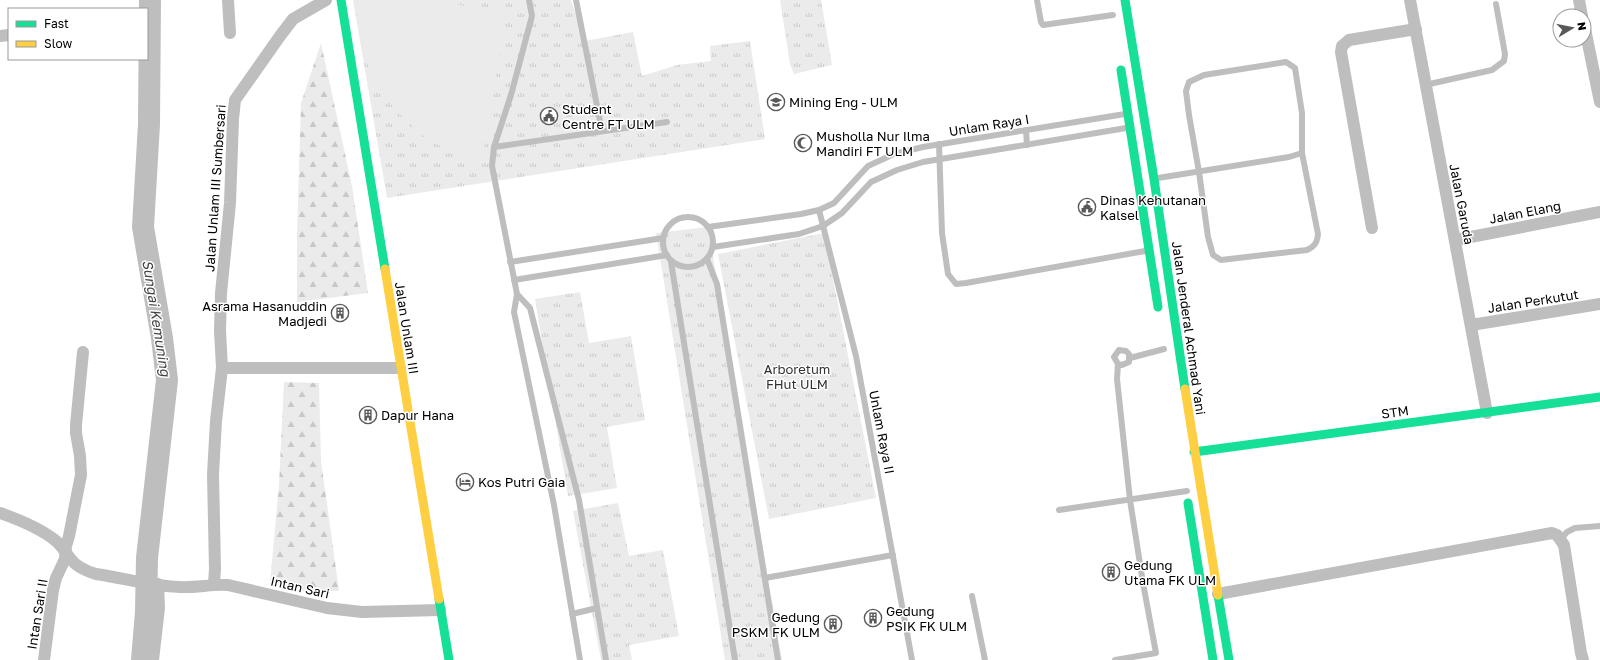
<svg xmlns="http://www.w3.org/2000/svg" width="1600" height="660" font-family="'Golos Text',sans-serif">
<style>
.forest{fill:url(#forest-firs)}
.park{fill:url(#park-tufts)}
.pitch{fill:#ebebeb}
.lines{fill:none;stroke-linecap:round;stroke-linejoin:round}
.river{stroke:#bebebe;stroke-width:22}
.lane{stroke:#bebebe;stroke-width:6}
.street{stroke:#bebebe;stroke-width:12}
.fast{stroke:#16e098;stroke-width:9}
.slow{stroke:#ffcf43;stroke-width:9}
.labels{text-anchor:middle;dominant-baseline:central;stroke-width:3;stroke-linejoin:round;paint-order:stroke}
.poi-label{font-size:13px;fill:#000;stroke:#fff;text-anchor:start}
.street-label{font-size:13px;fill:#000;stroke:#fff}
.park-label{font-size:13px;fill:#323232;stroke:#fff}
.water-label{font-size:14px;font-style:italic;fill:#434343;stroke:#fff}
</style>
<defs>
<pattern id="forest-firs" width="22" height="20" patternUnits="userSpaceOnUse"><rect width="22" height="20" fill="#ebebeb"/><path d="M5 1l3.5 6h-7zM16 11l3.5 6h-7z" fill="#c8c8c8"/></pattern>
<pattern id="park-tufts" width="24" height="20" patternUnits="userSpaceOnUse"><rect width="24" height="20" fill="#ebebeb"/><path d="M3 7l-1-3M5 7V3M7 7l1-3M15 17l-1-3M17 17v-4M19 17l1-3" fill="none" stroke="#c8c8c8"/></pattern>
</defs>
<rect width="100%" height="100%" fill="#fff"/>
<g class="forest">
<polygon points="321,43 352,186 368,293 297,302 297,235 301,103"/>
<polygon points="284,382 319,383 321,461 339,591 294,591 270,583 279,485"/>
</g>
<g class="park">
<polygon points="353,0 571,0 585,41 633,32 642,76 677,65 711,61 710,46 750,41 765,139 387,198"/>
<polygon points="780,0 821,0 832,65 794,74 790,64"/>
<polygon points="708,227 782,660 725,660 656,233"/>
<polygon points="824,233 876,498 769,519 718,254"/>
<polygon points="580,292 589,343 631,336 645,420 607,427 617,488 568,496 535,299"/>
<polygon points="618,503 629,556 663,550 679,636 629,645 632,660 601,660 573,511"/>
</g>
<polygon class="pitch" points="362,0 426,0 500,11 506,18 482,161 449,151 422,135 394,109 368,66 361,44 360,18"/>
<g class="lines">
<polyline class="river" points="142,660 146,612 147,558 167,380 162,338 143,227 149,124 150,0"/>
<g class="lane">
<polyline points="576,0 602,131"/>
<polyline points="1037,0 1041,22 1043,25 1113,15"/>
<polyline points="1425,85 1492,70 1504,61 1505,54 1496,4"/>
<polyline points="1026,130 1027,145"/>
<polyline points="939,144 942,233 948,274 956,284 966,283 1145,251"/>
<polyline points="494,147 511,95 532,16 529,0"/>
<path d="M1158,178l131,-21 13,-4v-40l-7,-45 -9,-6 -82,13 -15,7 -3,9 3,24 10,57 9,65 5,18 8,5 86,-10c8,-4 10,-7 11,-16l-16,-81"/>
<polyline points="819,210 856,356 912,660"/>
<circle cx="688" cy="242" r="25"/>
<polyline points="708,227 801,214 819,210 834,203 868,166 894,154 923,147 1125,114"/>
<polyline points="713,247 799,234 823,226 842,213 871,182 897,170 923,162 1126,128"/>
<polyline points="707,259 717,284 778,660"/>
<polyline points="510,262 663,238"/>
<polyline points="671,262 735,660"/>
<polyline points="514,280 667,255"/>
<polyline points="517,294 530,308 579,500 606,660"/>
<polyline points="1130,358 1164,349"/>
<polyline points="1059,510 1187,491"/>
<polyline points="1561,539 1567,532 1575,528 1600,526"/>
<polyline points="765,578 893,555"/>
<polyline points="972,596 985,660"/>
<polyline points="572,614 597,608"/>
<polyline points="580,660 554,505 514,312 517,294 492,166 494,147 667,122"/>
<polyline points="1115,660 1156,653 1143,583 1130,500 1117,379 1118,364 1114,357 1119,350 1126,351 1129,354 1129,362 1122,365 1118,364"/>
</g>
<g class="street">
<polyline points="228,0 230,33"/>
<polyline points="1410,0 1487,413"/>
<polyline points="1579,0 1582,16"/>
<polyline points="1584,24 1600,102"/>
<polyline points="0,36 9,35"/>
<polyline points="1372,228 1341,52 1342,46 1349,40 1416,29"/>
<polyline points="1455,240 1600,212"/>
<polyline points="1471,325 1600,304"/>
<polyline points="222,368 400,368"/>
<path d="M0,513c20,7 40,15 56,28 6,5 9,11 14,17 6,9 16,13 26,16 27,4 55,12 83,13 17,1 33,-3 49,-2l99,23 35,4 78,-2"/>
<polyline points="214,584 215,569 213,474 216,421 222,368 220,331 221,293 230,203 233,119 235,100 280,36 293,19 326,0"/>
<polyline points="1218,594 1552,533 1557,535 1564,545 1581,653 1583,660"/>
<polyline points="44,660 53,590 56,578 65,559 66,546 69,536 81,475 80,456 76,433 76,425 83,352"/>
<polyline points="153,660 159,608 158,584"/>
</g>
<g class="fast">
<polyline points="341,0 385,269"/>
<polyline points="1125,0 1154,179 1185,389"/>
<polyline points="1121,70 1158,307"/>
<polyline points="1194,452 1600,397"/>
<polyline points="1188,503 1213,660"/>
<polyline points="1218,595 1229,660"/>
<polyline points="439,599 449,660"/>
</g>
<g class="slow">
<polyline points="385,269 439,599"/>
<polyline points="1185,389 1218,595"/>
</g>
</g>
<defs>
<symbol id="university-ring" viewBox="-11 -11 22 22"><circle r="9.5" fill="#fff" stroke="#595959" stroke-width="1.5"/><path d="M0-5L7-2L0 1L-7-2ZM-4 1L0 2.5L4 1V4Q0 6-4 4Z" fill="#595959"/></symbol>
<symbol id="civic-ring" viewBox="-11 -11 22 22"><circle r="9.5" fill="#fff" stroke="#595959" stroke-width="1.5"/><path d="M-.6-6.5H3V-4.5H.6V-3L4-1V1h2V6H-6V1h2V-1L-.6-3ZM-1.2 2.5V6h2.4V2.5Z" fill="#595959"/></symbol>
<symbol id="mosque-ring" viewBox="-11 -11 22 22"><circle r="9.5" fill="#fff" stroke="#595959" stroke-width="1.5"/><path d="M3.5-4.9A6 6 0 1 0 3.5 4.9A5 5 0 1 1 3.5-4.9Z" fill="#595959"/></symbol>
<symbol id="building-ring" viewBox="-11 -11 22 22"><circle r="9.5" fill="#fff" stroke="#595959" stroke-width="1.5"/><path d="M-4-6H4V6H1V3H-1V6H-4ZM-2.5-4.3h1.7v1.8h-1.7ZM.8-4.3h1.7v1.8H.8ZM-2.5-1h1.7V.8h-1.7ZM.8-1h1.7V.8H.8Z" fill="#595959"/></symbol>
<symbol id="hotel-ring" viewBox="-11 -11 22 22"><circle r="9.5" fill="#fff" stroke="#595959" stroke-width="1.5"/><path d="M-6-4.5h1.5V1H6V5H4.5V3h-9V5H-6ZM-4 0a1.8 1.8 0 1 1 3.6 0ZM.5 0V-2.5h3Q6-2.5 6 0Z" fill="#595959"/></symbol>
</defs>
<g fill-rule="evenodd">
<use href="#university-ring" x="766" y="92" width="20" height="20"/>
<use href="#civic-ring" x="539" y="106" width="20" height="20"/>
<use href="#mosque-ring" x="793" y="133" width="20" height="20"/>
<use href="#civic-ring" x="1077" y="197" width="20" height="20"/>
<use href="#building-ring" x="330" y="303" width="20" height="20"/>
<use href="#building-ring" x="358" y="405" width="20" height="20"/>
<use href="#hotel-ring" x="455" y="472" width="20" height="20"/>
<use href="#building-ring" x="1101" y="562" width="20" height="20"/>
<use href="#building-ring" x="863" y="608" width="20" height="20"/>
<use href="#building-ring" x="823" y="614" width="20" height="20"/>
</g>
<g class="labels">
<g class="poi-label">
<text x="789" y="102">Mining Eng - ULM</text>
<text x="562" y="109">Student<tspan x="562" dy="15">Centre FT ULM</tspan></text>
<text x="816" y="136">Musholla Nur Ilma<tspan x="816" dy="15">Mandiri FT ULM</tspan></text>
<text x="1100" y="200">Dinas Kehutanan<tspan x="1100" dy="15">Kalsel</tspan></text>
<text x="327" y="306" text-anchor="end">Asrama Hasanuddin<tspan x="327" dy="15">Madjedi</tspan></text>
<text x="381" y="415">Dapur Hana</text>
<text x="478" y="482">Kos Putri Gaia</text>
<text x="1124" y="565">Gedung<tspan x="1124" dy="15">Utama FK ULM</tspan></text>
<text x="886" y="611">Gedung<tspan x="886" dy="15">PSIK FK ULM</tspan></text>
<text x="820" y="617" text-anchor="end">Gedung<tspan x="820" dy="15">PSKM FK ULM</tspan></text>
</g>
<g class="street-label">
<text transform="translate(989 125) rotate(-9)">Unlam Raya I</text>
<text transform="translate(215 188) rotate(-86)">Jalan Unlam III Sumbersari</text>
<text transform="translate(1462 204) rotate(79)">Jalan Garuda</text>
<text transform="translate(1525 212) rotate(-11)">Jalan Elang</text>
<text transform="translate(1533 301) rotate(-9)">Jalan Perkutut</text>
<text transform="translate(407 328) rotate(81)">Jalan Unlam III</text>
<text transform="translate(1189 328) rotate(82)">Jalan Jenderal Achmad Yani</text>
<text transform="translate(1395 412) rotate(-8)">STM</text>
<text transform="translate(882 432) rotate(79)">Unlam Raya II</text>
<text transform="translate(300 587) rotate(13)">Intan Sari</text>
<text transform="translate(37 614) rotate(-81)">Intan Sari II</text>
</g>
<g class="park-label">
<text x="797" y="369">Arboretum<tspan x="797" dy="15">FHut ULM</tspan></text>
</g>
<g class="water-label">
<text transform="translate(157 318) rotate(81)">Sungai Kemuning</text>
</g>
</g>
<rect x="8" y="8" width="140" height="52" fill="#ffffff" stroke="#999999"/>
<rect x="16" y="21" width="20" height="6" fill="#16e098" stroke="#999999"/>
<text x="44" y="28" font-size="12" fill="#000000">Fast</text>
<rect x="16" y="41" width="20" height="6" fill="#ffcf43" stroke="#999999"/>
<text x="44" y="48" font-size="12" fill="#000000">Slow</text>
<g transform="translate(1572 28) rotate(80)"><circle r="19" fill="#ffffff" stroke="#999999"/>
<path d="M0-3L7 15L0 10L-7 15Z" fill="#595959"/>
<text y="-6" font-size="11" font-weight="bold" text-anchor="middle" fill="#000000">N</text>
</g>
</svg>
